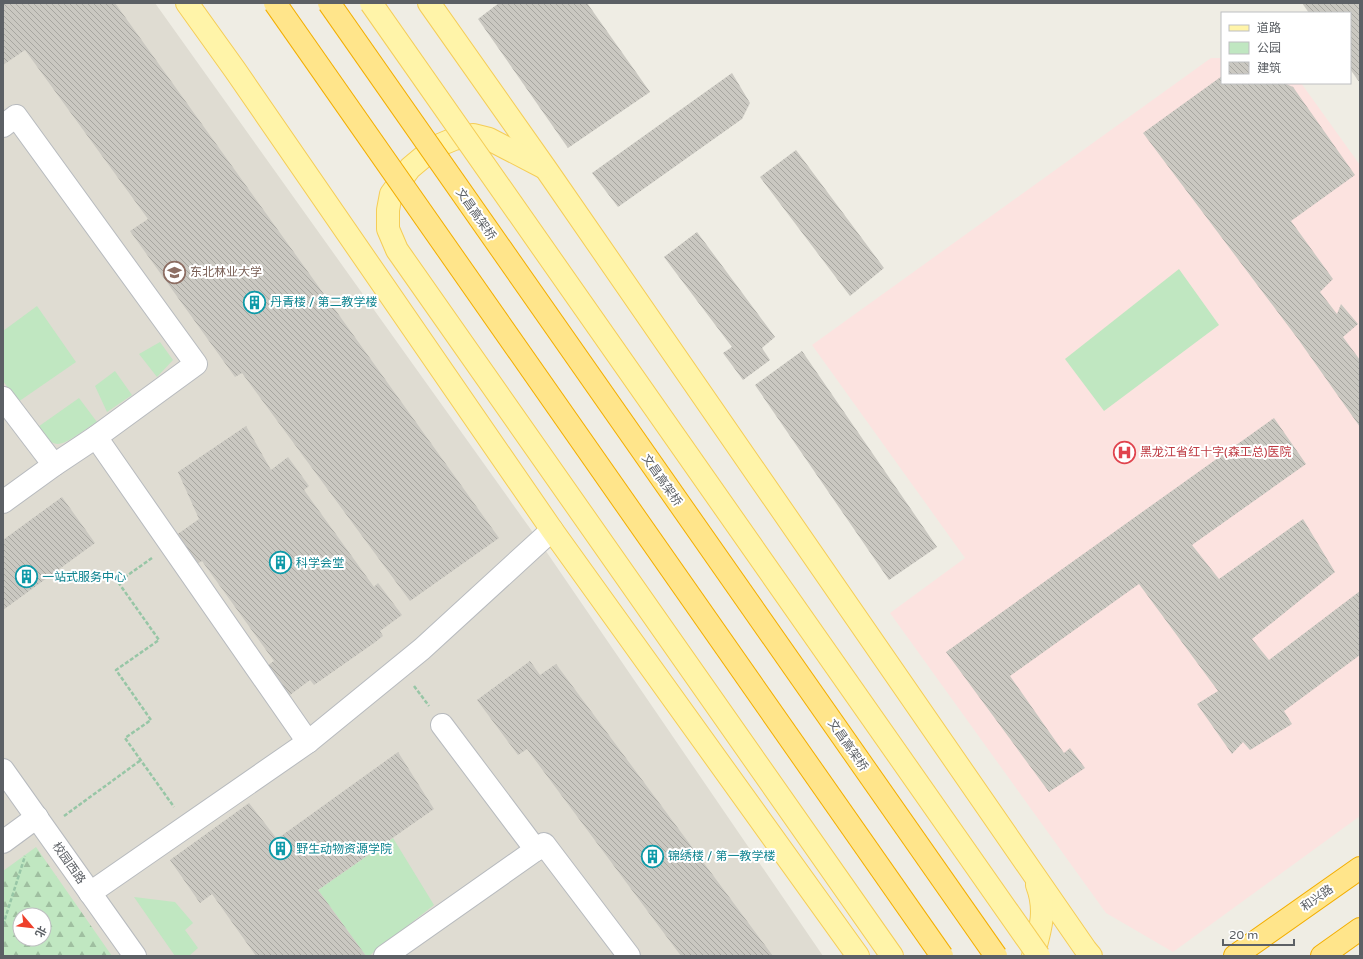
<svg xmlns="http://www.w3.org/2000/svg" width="1363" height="959" font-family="'Varela Round','Noto Sans SC',sans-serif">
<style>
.education{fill:#dfdcd2;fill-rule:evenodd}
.medical{fill:#fce3e0}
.green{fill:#c0e7c1}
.forest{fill:url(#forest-firs);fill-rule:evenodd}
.building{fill:url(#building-back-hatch)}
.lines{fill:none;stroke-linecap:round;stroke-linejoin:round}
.minor-casing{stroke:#b7babe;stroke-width:24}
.major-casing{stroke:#f5cd57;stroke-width:24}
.highway-casing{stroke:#f3ae00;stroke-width:24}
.path{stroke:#97c6a6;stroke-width:2.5;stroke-dasharray:4 2;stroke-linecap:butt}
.minor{stroke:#fff;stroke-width:22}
.major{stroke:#fff4a9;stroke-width:22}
.highway{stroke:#ffe58b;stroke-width:22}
.major-bridge-casing{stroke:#f5cd57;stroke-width:24;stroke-linecap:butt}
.highway-bridge-casing{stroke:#f3ae00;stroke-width:24;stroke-linecap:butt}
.major-bridge{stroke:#fff4a9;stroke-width:22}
.highway-bridge{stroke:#ffe58b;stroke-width:22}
.labels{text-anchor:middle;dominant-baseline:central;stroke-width:4;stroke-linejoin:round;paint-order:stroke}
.street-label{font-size:12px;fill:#5c6065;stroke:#fff}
.education-label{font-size:12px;fill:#785e54;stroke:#fff;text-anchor:start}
.culture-label{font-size:12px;fill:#0d838f;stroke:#fff;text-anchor:start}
.health-label{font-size:12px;fill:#be3a42;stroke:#fff;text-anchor:start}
</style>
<defs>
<pattern id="forest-firs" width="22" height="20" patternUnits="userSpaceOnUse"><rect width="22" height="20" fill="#c0e7c1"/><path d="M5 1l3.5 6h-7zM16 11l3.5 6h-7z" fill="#9fbfa0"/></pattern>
<pattern id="building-back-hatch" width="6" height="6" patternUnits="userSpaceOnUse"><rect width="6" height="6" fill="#cac8c1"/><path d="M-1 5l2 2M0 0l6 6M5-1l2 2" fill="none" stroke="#a7a6a0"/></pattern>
</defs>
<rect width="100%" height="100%" fill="#efede4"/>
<path class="education" d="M3,3h152l384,538 284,415h-820zM20,915h24v24h-24z"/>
<polygon class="medical" points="1211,58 1222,58 1222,83 1301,83 1360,165 1360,816 1173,952 1106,913 890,613 965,558 812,345"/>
<g class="green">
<polygon points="1179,269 1219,325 1104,411 1065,359"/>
<polygon points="37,306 76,362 18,402 3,381 3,331"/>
<polygon points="160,342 173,360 157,377 139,354"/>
<polygon points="115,371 132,395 107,412 95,386"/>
<path d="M79,398l18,24c-9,5 -31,23 -40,22 -8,-1 -16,-9 -22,-15z"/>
<polygon points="393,838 434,905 369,956 366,956 318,890"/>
<polygon points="134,897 175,902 193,923 185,930 198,948 189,956 175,956"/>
</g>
<path class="forest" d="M36,847l76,109h-109v-85zM20,915h24v24h-24z"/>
<g class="building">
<polygon points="3,3 115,3 499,538 410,601 242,373 235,377 130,231 148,219 25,50 3,65"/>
<polygon points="499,3 587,3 650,92 568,148 478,19"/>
<polygon points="1302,3 1360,3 1360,83 1350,69 1350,13 1309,13"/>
<polygon points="732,73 750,103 742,119 618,207 592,173"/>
<polygon points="1222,76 1222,83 1284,83 1293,87 1355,175 1291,221 1333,279 1320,292 1337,314 1341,304 1358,324 1343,337 1360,360 1360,427 1298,339 1143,133"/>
<polygon points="796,150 884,268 850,296 760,177"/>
<polygon points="697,232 775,337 762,348 770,360 743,380 723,353 732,347 664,257"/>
<polygon points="802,351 937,547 889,580 755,385"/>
<polygon points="1274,418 1306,464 1192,545 1219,579 1303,519 1335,572 1252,639 1269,660 1360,591 1360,655 1284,711 1292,724 1250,750 1243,742 1232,754 1197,704 1218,691 1139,584 1010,676 1064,753 1070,748 1085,768 1049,792 946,652"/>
<polygon points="246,426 271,470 288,457 309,486 304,490 374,587 378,583 402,615 380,631 383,636 374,643 314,685 310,680 286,698 264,668 274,661 202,561 195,565 175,536 199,519 178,472"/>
<polygon points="62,497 95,543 3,610 3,540"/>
<polygon points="530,661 540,675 556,664 773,956 681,956 527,749 518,755 477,700"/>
<polygon points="398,752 434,809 318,890 366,956 256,956 212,894 200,903 170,860 249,803 277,839"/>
</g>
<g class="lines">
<defs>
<g id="minor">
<polyline points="3,126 16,116 196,364 96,437 54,465 3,502"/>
<polyline points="3,398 54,465"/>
<polyline points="96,437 308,742"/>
<polyline points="442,725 536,850"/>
<polyline points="3,770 135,956"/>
<polyline points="3,842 37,817"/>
<polyline points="90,893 308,742 422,649 552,530"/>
<polyline points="385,956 544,844 629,956"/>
</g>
<g id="major">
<polyline points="187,3 235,70 552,530 858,956"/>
<polyline points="429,3 546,169 1086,950 1091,956"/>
<polyline points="543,167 489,139 473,135 454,139 435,147 410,168 391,194 388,210 388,229 397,250 892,956"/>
<path d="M1033,956c7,-25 14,-45 4,-71"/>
</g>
<g id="highway">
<polyline points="1235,956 1360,868"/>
<polyline points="1322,956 1360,929"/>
</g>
</defs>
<use href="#minor" class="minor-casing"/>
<use href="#major" class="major-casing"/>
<use href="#highway" class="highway-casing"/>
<g class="path">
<polyline points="152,558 118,582 159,640 116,670 151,720 125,738 174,807"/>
<polyline points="414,686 429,706"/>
<polyline points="64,816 141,760"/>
<polyline points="3,925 25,856"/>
</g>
<use href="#minor" class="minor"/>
<use href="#major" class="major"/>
<use href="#highway" class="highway"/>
<defs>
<polyline id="major-bridge" points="371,3 1039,956"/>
<g id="highway-bridge">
<polyline points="275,3 942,956"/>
<polyline points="329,3 996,956"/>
</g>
</defs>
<use href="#major-bridge" class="major-bridge-casing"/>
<use href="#highway-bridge" class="highway-bridge-casing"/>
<use href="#major-bridge" class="major-bridge"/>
<use href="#highway-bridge" class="highway-bridge"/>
</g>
<defs>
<symbol id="university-ring" viewBox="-11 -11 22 22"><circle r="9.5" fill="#fff" stroke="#8d6e63" stroke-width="1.5"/><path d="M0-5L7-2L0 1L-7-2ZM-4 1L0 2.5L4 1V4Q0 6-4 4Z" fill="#8d6e63"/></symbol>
<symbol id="building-ring" viewBox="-11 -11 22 22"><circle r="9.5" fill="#fff" stroke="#0f9aa8" stroke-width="1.5"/><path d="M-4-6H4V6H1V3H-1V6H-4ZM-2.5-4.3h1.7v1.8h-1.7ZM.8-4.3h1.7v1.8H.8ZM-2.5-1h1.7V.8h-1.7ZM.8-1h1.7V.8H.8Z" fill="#0f9aa8"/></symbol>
<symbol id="hospital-ring" viewBox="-11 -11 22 22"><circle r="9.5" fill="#fff" stroke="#e0444e" stroke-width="1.5"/><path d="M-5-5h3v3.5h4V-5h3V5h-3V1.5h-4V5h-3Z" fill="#e0444e"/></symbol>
</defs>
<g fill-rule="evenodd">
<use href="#university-ring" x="162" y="260" width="25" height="25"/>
<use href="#building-ring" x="242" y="290" width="25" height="25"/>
<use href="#hospital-ring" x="1112" y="440" width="25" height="25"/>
<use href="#building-ring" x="268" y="550" width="25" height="25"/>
<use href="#building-ring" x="14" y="564" width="25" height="25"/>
<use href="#building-ring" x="268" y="836" width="25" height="25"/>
<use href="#building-ring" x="640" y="844" width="25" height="25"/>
</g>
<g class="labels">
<g class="street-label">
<text transform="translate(476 214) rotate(55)">文昌高架桥</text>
<text transform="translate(662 480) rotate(55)">文昌高架桥</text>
<text transform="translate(848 745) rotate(55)">文昌高架桥</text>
<text transform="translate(69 863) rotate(55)">校园西路</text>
<text transform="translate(1317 898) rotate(-35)">和兴路</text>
</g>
<g class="education-label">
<text x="190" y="272">东北林业大学</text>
</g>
<g class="culture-label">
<text x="270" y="302">丹青楼 / 第二教学楼</text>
<text x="296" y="563">科学会堂</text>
<text x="42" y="577">一站式服务中心</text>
<text x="296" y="849">野生动物资源学院</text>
<text x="668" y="856">锦绣楼 / 第一教学楼</text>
</g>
<g class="health-label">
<text x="1140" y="452">黑龙江省红十字(森工总)医院</text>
</g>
</g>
<rect width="1363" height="959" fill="none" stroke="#5c6065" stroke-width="8"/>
<rect x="1221" y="12" width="130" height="72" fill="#ffffff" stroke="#bebfc1"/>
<rect x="1229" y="25" width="20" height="6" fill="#fff4a9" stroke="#bebfc1"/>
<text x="1257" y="32" font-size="12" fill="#5c6065">道路</text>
<rect x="1229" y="42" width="20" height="12" fill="#c0e7c1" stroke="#bebfc1"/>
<text x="1257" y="52" font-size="12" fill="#5c6065">公园</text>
<rect x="1229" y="62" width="20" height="12" fill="url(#building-back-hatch)" stroke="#bebfc1"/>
<text x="1257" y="72" font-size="12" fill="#5c6065">建筑</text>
<g transform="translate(32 927) rotate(118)"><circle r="19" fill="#ffffff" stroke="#bebfc1"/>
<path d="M0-3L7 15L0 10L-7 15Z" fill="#ee402b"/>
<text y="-6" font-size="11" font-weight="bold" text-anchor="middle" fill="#5c6065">北</text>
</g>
<path d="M1223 939v6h71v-6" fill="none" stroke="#5c6065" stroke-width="2"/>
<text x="1229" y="939" font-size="12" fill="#5c6065" stroke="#ffffff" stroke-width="3" paint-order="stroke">20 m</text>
</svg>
